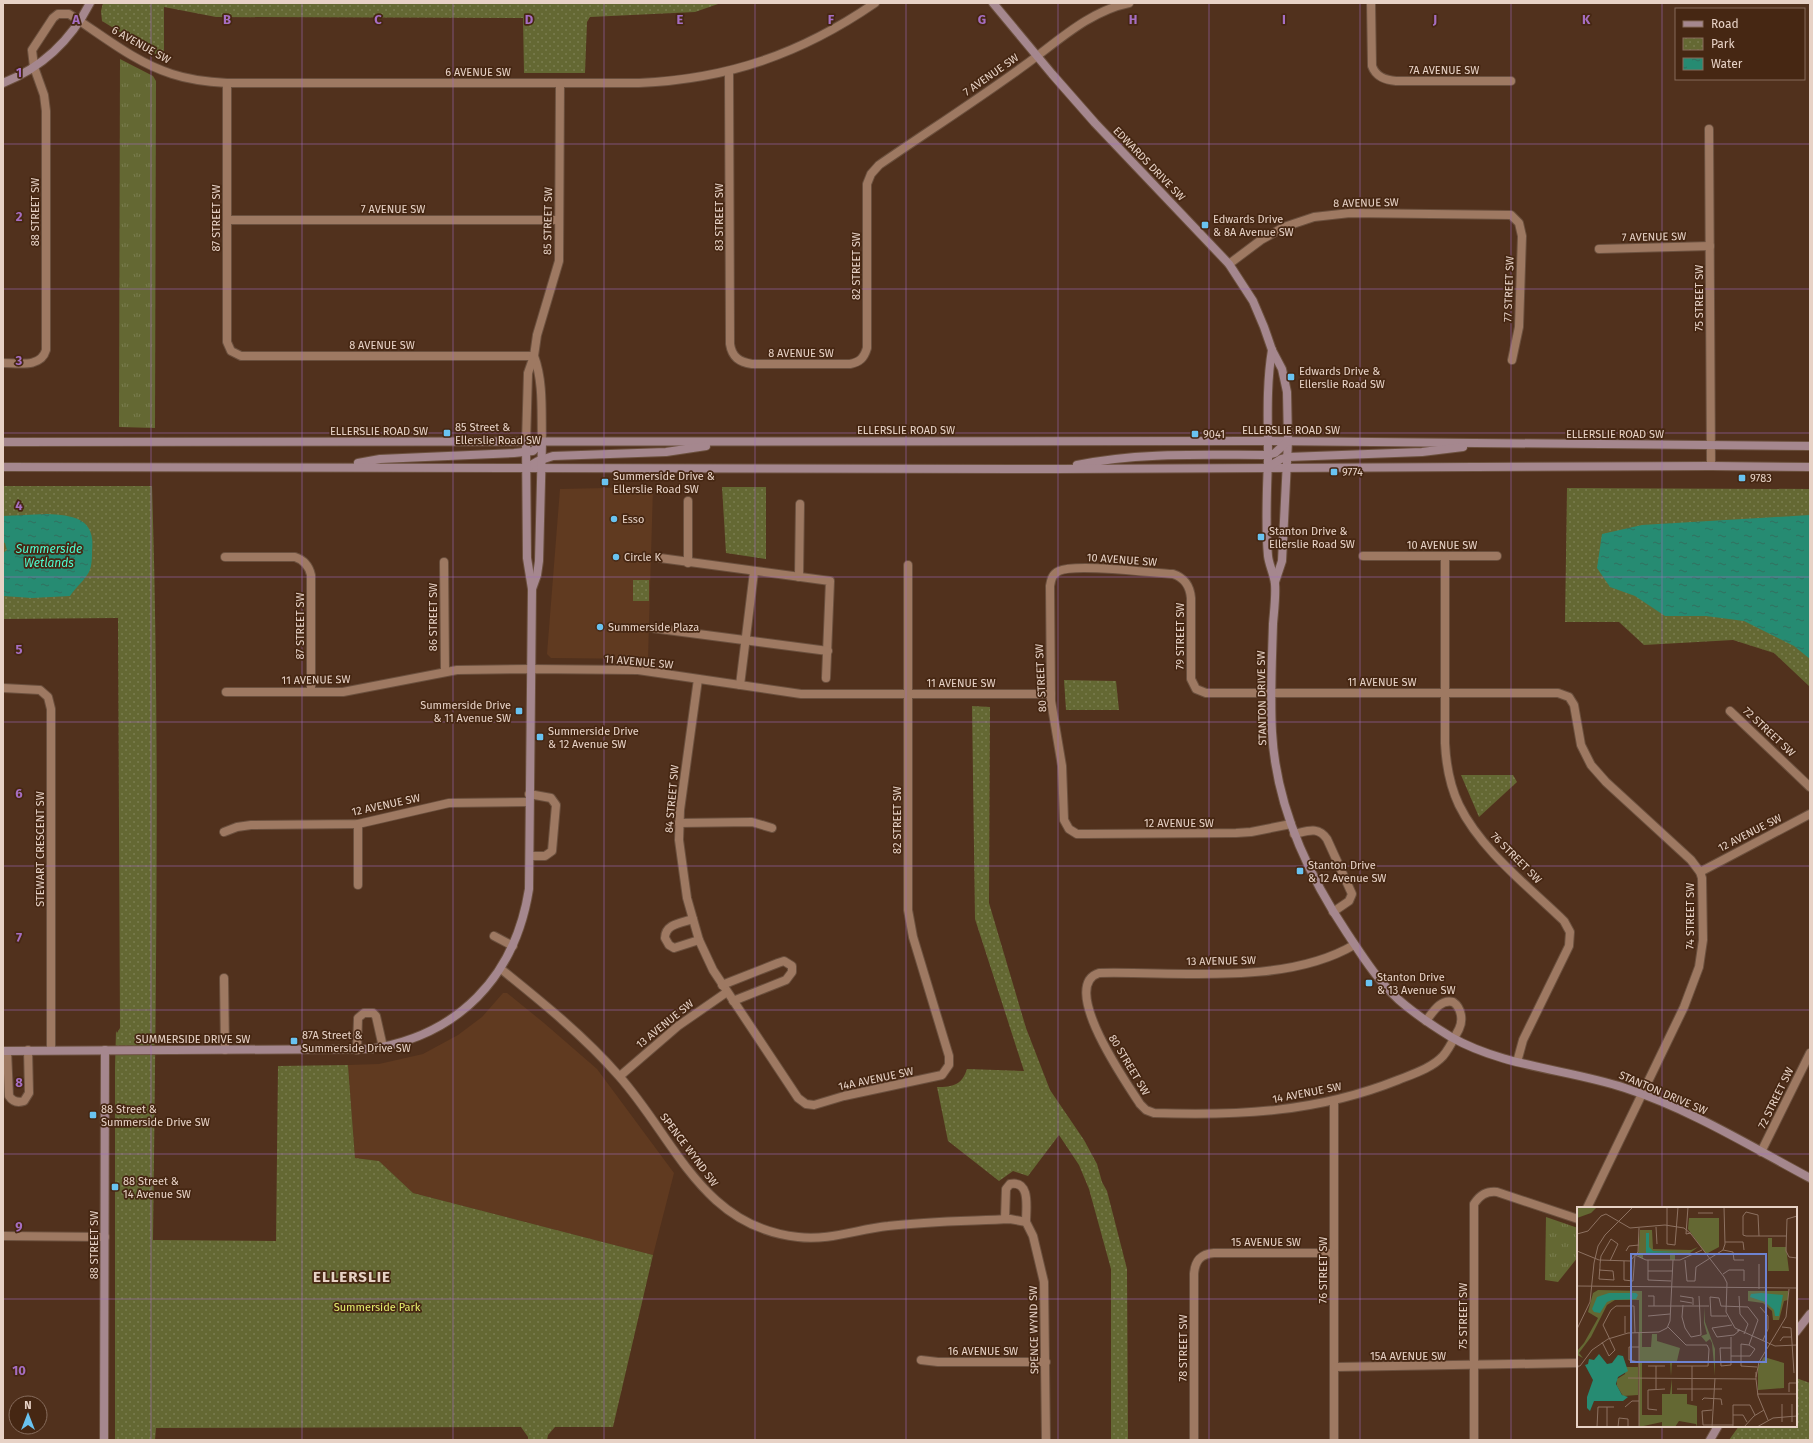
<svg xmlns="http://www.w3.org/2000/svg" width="1813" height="1443" font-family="'Fira Sans',sans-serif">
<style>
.built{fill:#603a20}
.grass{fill:url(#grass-tufts)}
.park{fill:url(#park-dots)}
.water{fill:url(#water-ripples)}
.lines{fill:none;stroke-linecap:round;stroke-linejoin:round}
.street-casing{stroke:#6b503e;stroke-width:10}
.secondary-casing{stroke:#6b503e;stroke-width:10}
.street{stroke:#9e7962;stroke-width:8}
.secondary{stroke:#a5878e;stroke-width:8}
.grid{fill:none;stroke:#a66ec2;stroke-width:1;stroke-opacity:0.55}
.poi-dot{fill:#69c3f1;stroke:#462713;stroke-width:1.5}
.labels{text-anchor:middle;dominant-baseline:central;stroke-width:3.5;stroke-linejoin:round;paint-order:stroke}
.street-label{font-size:11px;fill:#e7d2c6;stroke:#462713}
.poi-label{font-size:11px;fill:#e7d2c6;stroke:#462713;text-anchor:start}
.park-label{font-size:11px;fill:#e6ef6d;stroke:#462713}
.water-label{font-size:12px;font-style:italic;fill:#4dfcd1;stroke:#462713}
.district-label{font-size:15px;font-weight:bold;letter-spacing:1px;fill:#e7d2c6;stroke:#462713}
.inset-road{fill:none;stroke:#8d7161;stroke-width:1}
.view{fill:#6e83d1;fill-opacity:0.15;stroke:#6e83d1;stroke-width:2}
.inset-edge{fill:none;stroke:#e7d2c6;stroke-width:2}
.grid-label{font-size:13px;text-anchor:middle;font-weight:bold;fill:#a66ec2;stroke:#462713;stroke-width:3.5;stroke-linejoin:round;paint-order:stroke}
</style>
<defs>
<pattern id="grass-tufts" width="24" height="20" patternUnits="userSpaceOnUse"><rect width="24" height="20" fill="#646833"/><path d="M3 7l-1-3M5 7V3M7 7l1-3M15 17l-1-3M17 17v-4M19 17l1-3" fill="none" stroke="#7a7d4f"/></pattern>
<pattern id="park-dots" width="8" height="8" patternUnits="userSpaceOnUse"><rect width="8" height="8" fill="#646833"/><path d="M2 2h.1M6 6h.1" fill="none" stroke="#7a7d4f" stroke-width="1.8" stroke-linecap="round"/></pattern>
<pattern id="water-ripples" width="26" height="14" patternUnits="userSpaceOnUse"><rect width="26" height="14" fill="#268b72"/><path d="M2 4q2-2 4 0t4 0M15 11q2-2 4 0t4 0" fill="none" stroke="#31705f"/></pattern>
</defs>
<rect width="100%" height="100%" fill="#51311d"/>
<g class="built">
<polygon points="653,487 648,659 551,658 547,654 560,489"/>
<polygon points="503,993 507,993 544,1023 597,1069 674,1173 653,1255 413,1193 379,1161 355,1158 348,1065 379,1064 423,1054 458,1035 482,1017"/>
</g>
<g class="grass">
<polygon points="120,59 153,76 156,81 155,428 119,427"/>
<polygon points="1546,1217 1578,1228 1578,1257 1558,1282 1545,1280"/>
</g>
<g class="park">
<polygon points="103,3 721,3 695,12 590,17 587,22 585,73 524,73 523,18 216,17 164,7 164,59 102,21 101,11"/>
<path d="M3,486h149c8,251 4,503 1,754l123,1 2,-175 70,-1 7,93 24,3 34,32 240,62 -40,172h-58l-7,8 -1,5h-19v-3l-7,-10 -365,1 -1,12h-40v-373l1,-36 1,2 3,-5 -2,-410 -115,1z"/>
<polygon points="722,487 766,487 766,559 726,553"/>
<polygon points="1567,488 1810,489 1810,687 1774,653 1733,640 1644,645 1619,622 1565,622"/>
<rect x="633" y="580" width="16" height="21"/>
<polygon points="1064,680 1116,681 1119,710 1066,710"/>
<path d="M972,706l18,1 -1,196 37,125 24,62 34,50 13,24 5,18 5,9 20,78 1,171h-17v-171l-22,-80 -10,-24 -20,-30 -31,41 -15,-5 -14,10 -51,-40 -11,-54c16,0 25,-2 30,-18l57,2 -49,-152z"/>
<polygon points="1461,775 1513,775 1517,782 1479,817"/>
<polygon points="1796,1378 1810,1383 1810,1440 1729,1440 1739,1426 1796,1426"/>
</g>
<g class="water">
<path d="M46,514c27,1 50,4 46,37 0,6 0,15 -3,21 -5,9 -13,15 -19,24l-38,2 -29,-2v-43l4,-3 -2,-7 -2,-1v-26z"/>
<polygon points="1810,515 1810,659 1794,646 1744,621 1706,616 1665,616 1635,596 1610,587 1597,568 1602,534 1642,525"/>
</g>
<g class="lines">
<defs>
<g id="street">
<path d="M1371,3l1,63c4,11 13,14 24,15h115"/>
<path d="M729,72l1,272c2,13 9,18 22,20h98c10,-2 14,-6 17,-16v-164l4,-10 8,-9c48,-33 98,-65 146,-100 32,-23 64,-54 104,-62"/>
<polyline points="227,83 227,342 231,351 241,356 534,356"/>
<polyline points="1709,129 1711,466"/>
<polyline points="227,220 559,220"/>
<polyline points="1599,249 1710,246"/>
<polyline points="1229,264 1261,240 1284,227 1314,217 1350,213 1511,215 1519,223 1522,236 1519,327 1512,360"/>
<path d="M534,356c10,27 7,58 8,86"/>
<path d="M3,363c15,0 38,5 43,-13v-239l-2,-16 -10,-28 -2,-17 21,-32 5,-4h11c33,21 65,48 103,60 18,6 36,8 55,9h412c89,-4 162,-29 236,-80"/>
<polyline points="526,443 528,373 534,356 537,335 559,261 560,83"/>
<polyline points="1363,556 1497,556"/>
<path d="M1445,556v187c1,21 5,43 14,62 22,45 69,81 105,116l6,11 -1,14 -46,94 -6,22"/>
<path d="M225,557h70c9,3 14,9 16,18v117"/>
<polyline points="660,558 830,581 826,678"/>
<polyline points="444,562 445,672"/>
<polyline points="688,563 688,501"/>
<polyline points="799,577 800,504"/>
<polyline points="652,628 828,651"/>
<polyline points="698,679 680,810 679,840 687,898 699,940 713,970 798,1098 806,1104 814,1105 844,1096 942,1075 949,1065 949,1056 913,937 908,910 908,565"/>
<polyline points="740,685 754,572"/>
<polyline points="3,688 40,690 48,697 51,709 51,1050"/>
<polyline points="226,692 343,692 457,670 530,669 638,670 801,694 1051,694"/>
<polyline points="1730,711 1810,787"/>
<polyline points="529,794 551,798 556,805 552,851 545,856 530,856"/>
<polyline points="679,823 752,822 772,828"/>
<polyline points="358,824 358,885"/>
<path d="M1291,824l-40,8 -15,1 -151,1h-8l-8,-5 -5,-9 -2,-54 -11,-65 -1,-115c1,-6 2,-12 9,-15 16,-8 93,2 114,3 12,4 17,12 18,24v81l5,10 10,4h352l11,4 5,8 7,40 10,20 15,17 85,78 9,12 2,6 1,62 -4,27 -15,40 -97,201"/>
<polyline points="224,832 237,827 251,825 358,824 449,803 529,802"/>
<path d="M1294,834c14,-3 24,-8 33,5l25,55 -3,7 -16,11"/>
<polyline points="1700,872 1810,814"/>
<path d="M693,919c-12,4 -28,5 -28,19l4,7 5,3 25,-8"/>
<polyline points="494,936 513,946"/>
<path d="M1354,945c-70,41 -176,26 -255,28 -41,13 29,112 41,131l6,6 8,3c85,3 164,-1 244,-33 15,-6 34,-12 45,-24 7,-8 11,-18 16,-27 4,-8 3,-21 -6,-27 -13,-3 -20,10 -27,19"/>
<path d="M501,969c41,33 83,67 118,107 56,63 83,151 179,161 31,4 60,-8 90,-11 40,-5 81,-5 122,-7l16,3 7,14 11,46 2,158"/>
<polyline points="224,978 225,1050"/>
<polyline points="722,985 778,963 784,961 792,966 792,972 786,980 733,1001"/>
<polyline points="357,1050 358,1018 364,1013 373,1013 376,1016 383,1047"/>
<path d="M7,1051l2,45c4,6 9,7 15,5l5,-8 -1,-43"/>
<polyline points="620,1076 678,1026 727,992"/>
<polyline points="1334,1101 1334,1440"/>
<polyline points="1761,1152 1810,1053"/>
<path d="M1005,1219l1,-30 4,-5c21,-4 16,24 16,38"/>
<polyline points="3,1236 105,1237"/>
<polyline points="921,1360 938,1362 1046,1362"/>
<polyline points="1335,1367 1578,1363"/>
<path d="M1194,1440v-166c1,-13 6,-20 20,-21h120"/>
<path d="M1474,1440v-236c6,-9 12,-13 23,-12l81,27"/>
</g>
<g id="secondary">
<polyline points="993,3 1052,74 1095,123 1229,264 1253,301 1264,327 1272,350 1282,369 1287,392 1288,441 1282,561 1275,582"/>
<path d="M3,83c38,-15 68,-43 87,-80"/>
<path d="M1272,350c-6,36 -4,72 -4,109 -1,32 -3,65 0,97 1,9 6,18 7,28 1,12 -1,27 -2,40 -1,36 -3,72 -1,108 4,74 35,141 75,201 16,24 31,48 52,67 16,14 34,26 52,37 53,30 116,32 174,51 65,21 125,58 185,90"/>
<polyline points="3,442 1267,441 1810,446"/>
<polyline points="358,463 380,459 514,453 533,451 542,442"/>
<path d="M1077,465c62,-13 127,-10 191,-10l7,-2 13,-12"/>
<polyline points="3,467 1060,469 1711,466 1810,467"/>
<polyline points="526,468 538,461 553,456 666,452 706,446"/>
<polyline points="1267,468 1281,459 1288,457 1422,452 1463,447"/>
<polyline points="532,589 537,575 539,561 542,442"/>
<path d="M3,1051l367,-2c88,-13 145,-72 159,-160l3,-300 -5,-31 -1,-115"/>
<polyline points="1796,1332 1810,1314"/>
<polyline points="104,1440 105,1050"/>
<polyline points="1710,1440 1718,1426"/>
</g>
</defs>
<use href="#street" class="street-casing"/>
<use href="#secondary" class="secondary-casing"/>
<use href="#street" class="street"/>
<use href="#secondary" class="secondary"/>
</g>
<path class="grid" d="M151,3v1437M302,3v1437M453,3v1437M604,3v1437M755,3v1437M906,3v1437M1058,3v1437M1209,3v1437M1360,3v1437M1511,3v1437M1662,3v1205M3,144h1807M3,289h1807M3,433h1807M3,577h1807M3,722h1807M3,866h1807M3,1010h1807M3,1154h1807M3,1299h1575M1796,1299h14M1662,1426v14"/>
<g class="poi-dot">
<rect x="1201" y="221" width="8" height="8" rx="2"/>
<rect x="1287" y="373" width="8" height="8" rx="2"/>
<rect x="443" y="429" width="8" height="8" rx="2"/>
<rect x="1191" y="430" width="8" height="8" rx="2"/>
<rect x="1330" y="468" width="8" height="8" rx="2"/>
<rect x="1738" y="474" width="8" height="8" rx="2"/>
<rect x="601" y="478" width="8" height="8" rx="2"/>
<circle cx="614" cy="519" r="4"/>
<rect x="1257" y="533" width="8" height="8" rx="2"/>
<circle cx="616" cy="557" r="4"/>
<circle cx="600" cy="627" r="4"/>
<rect x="515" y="707" width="8" height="8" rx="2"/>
<rect x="536" y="733" width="8" height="8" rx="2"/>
<rect x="1296" y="867" width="8" height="8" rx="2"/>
<rect x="1365" y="979" width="8" height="8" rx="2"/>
<rect x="290" y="1037" width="8" height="8" rx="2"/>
<rect x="89" y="1111" width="8" height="8" rx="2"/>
<rect x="111" y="1183" width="8" height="8" rx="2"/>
</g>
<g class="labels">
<g class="street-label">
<text transform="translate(141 45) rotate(29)">6 AVENUE SW</text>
<text x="1444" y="70">7A AVENUE SW</text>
<text x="478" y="72">6 AVENUE SW</text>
<text transform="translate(991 75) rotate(-35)">7 AVENUE SW</text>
<text transform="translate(1149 164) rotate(46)">EDWARDS DRIVE SW</text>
<text transform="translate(1366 203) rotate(-1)">8 AVENUE SW</text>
<text x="393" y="209">7 AVENUE SW</text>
<text transform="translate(35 212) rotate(-90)">88 STREET SW</text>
<text transform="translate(719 217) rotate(-90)">83 STREET SW</text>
<text transform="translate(216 218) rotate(-90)">87 STREET SW</text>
<text transform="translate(548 221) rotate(-89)">85 STREET SW</text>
<text transform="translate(1654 237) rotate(-1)">7 AVENUE SW</text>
<text transform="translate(856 266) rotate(-90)">82 STREET SW</text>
<text transform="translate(1509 289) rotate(-88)">77 STREET SW</text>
<text transform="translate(1699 298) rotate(-90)">75 STREET SW</text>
<text x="382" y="345">8 AVENUE SW</text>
<text x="801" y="353">8 AVENUE SW</text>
<text x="906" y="430">ELLERSLIE ROAD SW</text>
<text x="1291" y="430">ELLERSLIE ROAD SW</text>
<text x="379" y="431">ELLERSLIE ROAD SW</text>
<text x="1615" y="434">ELLERSLIE ROAD SW</text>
<text x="1442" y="545">10 AVENUE SW</text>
<text transform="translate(1122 560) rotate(4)">10 AVENUE SW</text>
<text transform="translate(433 617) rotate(-90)">86 STREET SW</text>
<text transform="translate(300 626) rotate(-90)">87 STREET SW</text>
<text transform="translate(1180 636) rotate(-90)">79 STREET SW</text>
<text transform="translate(639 662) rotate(5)">11 AVENUE SW</text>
<text transform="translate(1041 678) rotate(-93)">80 STREET SW</text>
<text transform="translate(316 680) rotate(-1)">11 AVENUE SW</text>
<text x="1382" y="682">11 AVENUE SW</text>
<text x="961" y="683">11 AVENUE SW</text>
<text transform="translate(1262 698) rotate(-91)">STANTON DRIVE SW</text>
<text transform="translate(1769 732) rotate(43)">72 STREET SW</text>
<text transform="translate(672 799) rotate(-85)">84 STREET SW</text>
<text transform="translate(386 805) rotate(-12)">12 AVENUE SW</text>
<text transform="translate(897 820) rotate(-90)">82 STREET SW</text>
<text x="1179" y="823">12 AVENUE SW</text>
<text transform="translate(1750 833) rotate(-27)">12 AVENUE SW</text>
<text transform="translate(40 849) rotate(-90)">STEWART CRESCENT SW</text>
<text transform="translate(1516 858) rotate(45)">76 STREET SW</text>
<text transform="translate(1690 916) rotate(-90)">74 STREET SW</text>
<text transform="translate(1221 961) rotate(-1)">13 AVENUE SW</text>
<text transform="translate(665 1024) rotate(-39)">13 AVENUE SW</text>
<text x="193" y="1039">SUMMERSIDE DRIVE SW</text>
<text transform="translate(1129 1065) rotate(59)">80 STREET SW</text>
<text transform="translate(876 1079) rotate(-12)">14A AVENUE SW</text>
<text transform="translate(1307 1093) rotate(-11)">14 AVENUE SW</text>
<text transform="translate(1663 1093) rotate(23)">STANTON DRIVE SW</text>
<text transform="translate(1776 1098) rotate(-64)">72 STREET SW</text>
<text transform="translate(689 1150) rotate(53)">SPENCE WYND SW</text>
<text x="1266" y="1242">15 AVENUE SW</text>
<text transform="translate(94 1245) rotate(-90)">88 STREET SW</text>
<text transform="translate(1323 1270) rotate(-90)">76 STREET SW</text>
<text transform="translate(1463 1316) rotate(-90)">75 STREET SW</text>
<text transform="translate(1034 1330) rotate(-91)">SPENCE WYND SW</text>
<text transform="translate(1183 1348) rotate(-90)">78 STREET SW</text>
<text x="983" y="1351">16 AVENUE SW</text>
<text x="1408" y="1356">15A AVENUE SW</text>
</g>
<g class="poi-label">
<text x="1213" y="219">Edwards Drive<tspan x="1213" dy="13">&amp; 8A Avenue SW</tspan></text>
<text x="1299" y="371">Edwards Drive &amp;<tspan x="1299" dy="13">Ellerslie Road SW</tspan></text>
<text x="455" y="427">85 Street &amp;<tspan x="455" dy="13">Ellerslie Road SW</tspan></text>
<text x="1203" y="434">9041</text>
<text x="1342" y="472">9774</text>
<text x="613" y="476">Summerside Drive &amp;<tspan x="613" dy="13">Ellerslie Road SW</tspan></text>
<text x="1750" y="478">9783</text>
<text x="622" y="519">Esso</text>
<text x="1269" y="531">Stanton Drive &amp;<tspan x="1269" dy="13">Ellerslie Road SW</tspan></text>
<text x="624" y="557">Circle K</text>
<text x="608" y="627">Summerside Plaza</text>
<text x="511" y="705" text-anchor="end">Summerside Drive<tspan x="511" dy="13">&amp; 11 Avenue SW</tspan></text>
<text x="548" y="731">Summerside Drive<tspan x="548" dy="13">&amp; 12 Avenue SW</tspan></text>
<text x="1308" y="865">Stanton Drive<tspan x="1308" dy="13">&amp; 12 Avenue SW</tspan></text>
<text x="1377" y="977">Stanton Drive<tspan x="1377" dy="13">&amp; 13 Avenue SW</tspan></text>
<text x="302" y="1035">87A Street &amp;<tspan x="302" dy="13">Summerside Drive SW</tspan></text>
<text x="101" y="1109">88 Street &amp;<tspan x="101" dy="13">Summerside Drive SW</tspan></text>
<text x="123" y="1181">88 Street &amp;<tspan x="123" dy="13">14 Avenue SW</tspan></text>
</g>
<g class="park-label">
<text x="377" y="1307">Summerside Park</text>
</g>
<g class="water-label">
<text x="49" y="549">Summerside<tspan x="49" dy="14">Wetlands</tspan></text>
</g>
<g class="district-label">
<text x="352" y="1277">ELLERSLIE</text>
</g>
</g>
<g transform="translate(1577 1207)">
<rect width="220" height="220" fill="#51311d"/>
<path d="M0,0h20l-6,6 -14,5zM112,11h30v29l-13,7 -18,-25zM63,23h12l1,19 38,1 7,-3 -8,6 -15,2v5h-5v-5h-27v4l-5,-3zM191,31h4v9h14l3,24h-21zM21,83l44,1v56h9l1,-13h5v7l23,7 -3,13 -5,1 -1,14 -1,-15h-28v54h20v-21h8l2,-15v15h15v10l10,2v21l-1,-3 -17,-3 -4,6h-13v-5l-23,5v-127h-24l-8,5 -16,32 -12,16 4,5 -6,-3v-4l7,-8 14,-25 -10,-6 5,-19zM171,84h40v9l-4,1 -5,19h-6l-1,-9 -9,-8 -15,-2zM127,100l1,15 10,27v27l-3,-33 -2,-4 -4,3 -5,-6 6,-2 -3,-11zM187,150l20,6v25l-26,2v-23zM49,160h12v28l-15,1 -6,-10v-7l8,-5z" fill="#646833"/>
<path d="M69,26h3v14l4,4 29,1 -36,1zM32,86h27l2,2 -2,4 -24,1 -5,2 -7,11 -6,-1 -2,-3 5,-12zM184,86l22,2 -4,21h-4l-1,-6 -9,-8 -15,-5 1,-3zM22,147l8,10 5,-1 6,-8 5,1 5,15 -10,6 -2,7 6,11 6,2 -5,4h-29l-4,10 -3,-3v-11l6,-17 -8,-15 3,-1 1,-5 5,1z" fill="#268b72"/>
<path class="inset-road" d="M90,0v37l8,1 3,-38M111,0l-2,27 5,-1M121,6h15M220,9l-10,3 -1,32 3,6 8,1M79,20l1,17M0,27l11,-3 13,-15 5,-2 24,14 35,-3 19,3 7,6 33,43 3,6 -1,29 9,16 40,18 22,-1M182,29l-1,-21 -12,-3 -3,4v19l3,1h40M148,35h18l1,8M146,43l2,-6 -1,-37M0,44l22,9 31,1 8,-9 1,-24M49,44l3,-5 10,-1M71,53v20l23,1M108,53l2,21h8l1,-14 27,-17 10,2 1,8h10M47,54v19l9,1 2,-26 11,5h34l22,-10M182,57v25M22,63l14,1 1,9 -15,-1 1,-12v-3l1,-8 10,-17 7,5 -8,17M71,64h25M146,67l6,-4h15v11M0,79l220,2M71,89h6v10M103,89l13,2v7M162,89l1,18 8,10 -4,10M103,94l12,2M106,98l-1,12 3,11 6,9 10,-2 -2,-39M71,99h61M183,100l8,9v13l-5,11M48,109v17M71,109l22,-2M150,109h-16l-1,-19 9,1 2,8 27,1 10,13 -9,25M155,118l-20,3 5,9 17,-2 6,-5 -3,1M91,120l18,18h21l2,4 -1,17h-31M205,120l9,1 3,45M0,122l13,-27 4,-39 4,-17 7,-11 28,-28M154,130v28l-10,1 -1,-18h11M203,134l3,-4h8M25,135l7,14 6,-6 -12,-25 8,-15 5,-4h18l1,27M154,149h19l5,-7 -6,-4 -8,-1v22l16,1M62,155l-10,-2v-13h10M71,159h17M2,160l-2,-1h3l12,-16 16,-11 20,-6 31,-1 8,-4 3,-7 3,-61M179,170l3,-15 27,-45 3,-28M51,171l128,1v-7M179,172l2,17 10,24M79,182v-23M100,182h45M212,185v-9h8M180,187h40M125,193l2,-2 17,1 1,6M115,194v-35M205,197v18M215,197v18M30,200v20M48,200l7,-6h7M80,203l-9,-1v-19l17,-1M135,203l-10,1 1,14h30M156,208h10l4,7M20,220l1,-20h16M41,220l1,-9 9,1v8M62,220v-94M135,220l3,-49M156,220v-22h17l5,10M167,220l10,-11 10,-6M180,220l16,-9 24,-2"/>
<path class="view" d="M54,47h135v108h-135z"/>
<rect width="220" height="220" class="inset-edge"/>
</g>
<g class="grid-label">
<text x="76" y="24">A</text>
<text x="227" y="24">B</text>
<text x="378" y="24">C</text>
<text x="529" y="24">D</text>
<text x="680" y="24">E</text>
<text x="831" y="24">F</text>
<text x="982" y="24">G</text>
<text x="1133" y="24">H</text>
<text x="1284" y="24">I</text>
<text x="1435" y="24">J</text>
<text x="1586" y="24">K</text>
<text x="19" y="77">1</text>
<text x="19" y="221">2</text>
<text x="19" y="365">3</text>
<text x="19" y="510">4</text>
<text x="19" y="654">5</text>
<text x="19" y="798">6</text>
<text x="19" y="942">7</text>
<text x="19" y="1087">8</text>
<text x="19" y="1231">9</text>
<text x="19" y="1375">10</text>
</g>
<rect width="1813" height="1443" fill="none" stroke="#e7d2c6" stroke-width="8"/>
<rect x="1675" y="8" width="130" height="72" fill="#462713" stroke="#866b5b"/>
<rect x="1683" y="21" width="20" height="6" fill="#a5878e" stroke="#866b5b"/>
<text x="1711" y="28" font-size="12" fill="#e7d2c6">Road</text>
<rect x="1683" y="38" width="20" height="12" fill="url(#park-dots)" stroke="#866b5b"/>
<text x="1711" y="48" font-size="12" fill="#e7d2c6">Park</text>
<rect x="1683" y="58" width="20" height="12" fill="url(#water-ripples)" stroke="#866b5b"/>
<text x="1711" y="68" font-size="12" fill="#e7d2c6">Water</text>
<g transform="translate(28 1415)"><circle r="19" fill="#462713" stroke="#866b5b"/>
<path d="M0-3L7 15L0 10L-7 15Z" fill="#69c3f1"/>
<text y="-6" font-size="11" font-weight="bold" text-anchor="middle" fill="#e7d2c6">N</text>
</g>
</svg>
